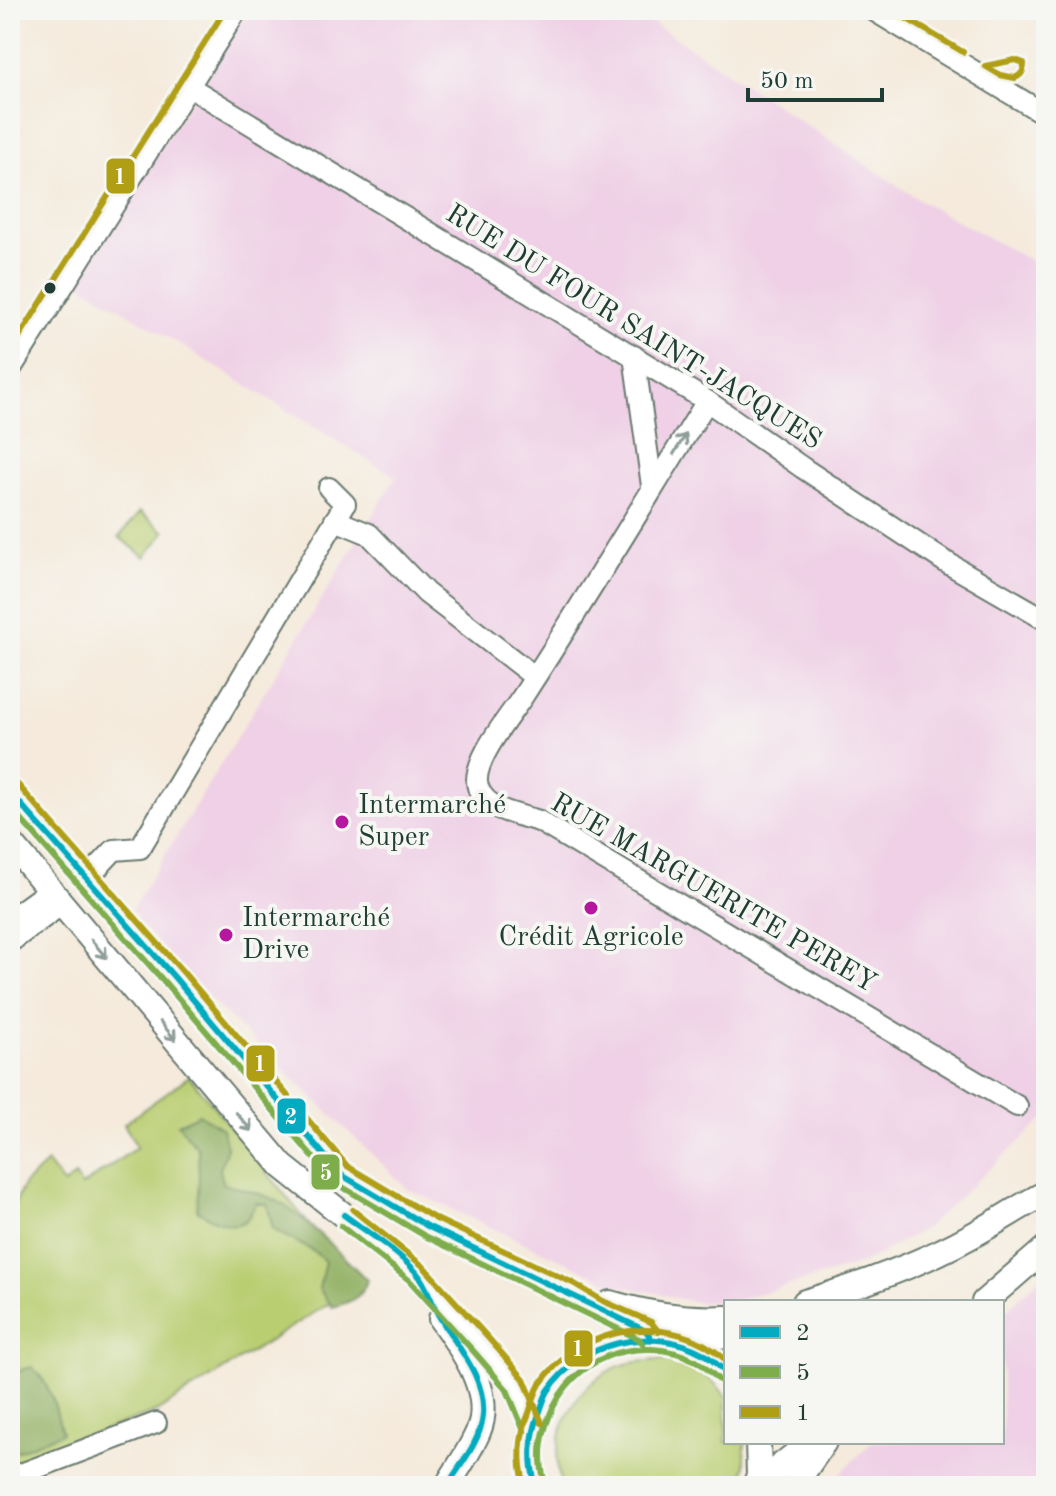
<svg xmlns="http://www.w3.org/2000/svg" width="1056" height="1496" font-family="'Old Standard TT',serif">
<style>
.built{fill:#efd0e6}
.green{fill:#b9cd71;stroke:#6c8552;stroke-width:2}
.forest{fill:#92b063;stroke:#58764c;stroke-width:2}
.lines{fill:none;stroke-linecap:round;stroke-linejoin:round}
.minor-casing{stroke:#6a7a6e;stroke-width:24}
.major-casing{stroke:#6a7a6e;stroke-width:28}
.minor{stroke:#fff;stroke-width:20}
.major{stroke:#fff;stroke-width:24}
.bus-1-casing{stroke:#f6f6f2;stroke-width:12}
.bus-2-casing{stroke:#f6f6f2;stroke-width:12}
.bus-3-casing{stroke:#f6f6f2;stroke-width:12}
.bus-1{stroke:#04abc0;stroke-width:6}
.bus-2{stroke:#7ead4c;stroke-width:6}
.bus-3{stroke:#b09f14;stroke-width:6}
.oneway{stroke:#8f9e9a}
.bus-dot{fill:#1f3d34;stroke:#f6f6f2;stroke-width:3}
.poi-dot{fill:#b5179e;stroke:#f6f6f2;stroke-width:3}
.labels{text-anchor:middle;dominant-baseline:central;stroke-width:8;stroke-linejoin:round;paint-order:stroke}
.street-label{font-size:28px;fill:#1f3d34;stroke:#f6f6f2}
.poi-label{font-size:28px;fill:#1f3d34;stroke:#f6f6f2;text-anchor:start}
.line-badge{stroke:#f6f6f2;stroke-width:3}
.badge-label{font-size:22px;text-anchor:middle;font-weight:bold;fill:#fff}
</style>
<rect width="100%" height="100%" fill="#f6f6f2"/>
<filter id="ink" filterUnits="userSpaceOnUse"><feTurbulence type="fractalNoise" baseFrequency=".0125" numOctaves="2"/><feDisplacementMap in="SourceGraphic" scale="16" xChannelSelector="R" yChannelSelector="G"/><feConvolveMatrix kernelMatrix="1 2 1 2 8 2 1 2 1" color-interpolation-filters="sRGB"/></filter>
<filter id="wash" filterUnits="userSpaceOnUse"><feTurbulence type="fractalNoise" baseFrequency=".006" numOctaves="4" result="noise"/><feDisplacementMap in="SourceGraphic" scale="32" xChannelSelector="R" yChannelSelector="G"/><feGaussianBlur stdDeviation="1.8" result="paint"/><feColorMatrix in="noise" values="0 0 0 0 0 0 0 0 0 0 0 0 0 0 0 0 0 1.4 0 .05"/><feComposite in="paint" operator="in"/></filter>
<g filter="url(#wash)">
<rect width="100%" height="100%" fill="#f5eadb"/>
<g class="built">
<polygon points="249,10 634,10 919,200 1046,269 1046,1117 927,1227 861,1264 737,1300 699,1303 613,1284 408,1189 187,977 136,919 138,915 131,911 396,477 76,281"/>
<polygon points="1046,1272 1046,1486 828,1486 872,1442 1002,1442 1002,1315"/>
</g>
<g class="green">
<polygon points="140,512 165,532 145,557 119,537"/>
<polygon points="189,1076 358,1285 156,1412 10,1464 10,1214 24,1184 47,1163 64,1185 75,1176 82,1186 137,1147 124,1124"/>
<path d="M658,1360c28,2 52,13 68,37v45h19v25l-4,19h-179c-17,-48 14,-108 64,-122 10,-3 22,-3 32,-4z"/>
</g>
<g class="forest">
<path d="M199,1114l23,15 5,18 -7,22 3,15c18,4 37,9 54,17 27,15 67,57 90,79 -5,18 -18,23 -35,27l-13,-18 6,-27c-9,-13 -38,-23 -52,-33l-6,-25 -11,-1c-3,5 -6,13 -10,17 -14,12 -37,-2 -49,-10l2,-30 -1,-31 -20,-25z"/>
<path d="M32,1367c19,17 24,42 30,66l-52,21v-81z"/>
</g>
</g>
<g filter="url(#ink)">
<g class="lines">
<defs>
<g id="minor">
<polyline points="873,10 1046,115"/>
<polyline points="188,86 707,401 803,468 944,561 1046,620"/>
<polyline points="634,356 652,486"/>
<polyline points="10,370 237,10"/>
<path d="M707,401c-61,98 -121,198 -184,295 -13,20 -53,67 -45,91 8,24 40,27 61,34l478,285"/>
<polyline points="335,520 369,534 426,593 535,677"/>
<polyline points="86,880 114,850 140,848 345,504 329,488"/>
<polyline points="10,919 50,890"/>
<polyline points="10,942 62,904"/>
<polyline points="10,1478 156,1423"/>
</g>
<g id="major">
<polyline points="10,792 114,912 175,978 340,1174 429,1227 569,1292 598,1310 646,1331 651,1338"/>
<polyline points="10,842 282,1166 416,1273 483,1347 516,1385 533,1427"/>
<path d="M805,1302c57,-17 114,-37 166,-66 26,-14 49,-30 75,-43"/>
<polyline points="984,1302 1046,1248"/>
<path d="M610,1303c38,11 77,17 116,15"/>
<path d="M441,1319c21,30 54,74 37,113 -8,19 -21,37 -31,54"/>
<polyline points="677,1341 726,1336"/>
<polyline points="759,1475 773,1472 811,1442"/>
<path d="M536,1486c-9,-22 -7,-51 3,-72 3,-8 5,-16 9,-23 32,-51 102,-65 154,-38 8,5 16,13 24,20"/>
<polyline points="755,1486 759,1475 758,1442"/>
<polyline points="794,1486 824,1442"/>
</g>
</defs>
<use href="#minor" class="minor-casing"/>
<use href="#major" class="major-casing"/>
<use href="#minor" class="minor"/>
<use href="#major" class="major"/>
<defs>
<g id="bus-1">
<polyline points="10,792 175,978 340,1174 429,1227 646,1331 651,1338"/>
<path d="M344,1215c24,18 52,35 72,57 11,13 15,30 23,44 18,31 47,61 44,99 -2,26 -23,50 -36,71"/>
<path d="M536,1486c-8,-25 -6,-48 3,-72 3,-8 5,-16 9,-23 32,-49 103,-66 154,-38 9,5 17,13 24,20"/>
</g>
<g id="bus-2">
<polyline points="10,807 167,985 334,1182 425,1236 639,1339 643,1344"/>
<polyline points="341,1226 409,1280 476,1354 507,1390 524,1431"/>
<path d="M545,1483c-7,-23 -5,-44 4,-66 22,-60 89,-85 147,-56 9,5 16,13 23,19"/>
</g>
<g id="bus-3">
<polyline points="892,10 963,52"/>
<path d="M1015,60l9,3c0,8 -2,12 -9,15l-15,-3 -15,-9z"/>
<polyline points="16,342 225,10"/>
<polyline points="18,785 183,972 347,1166 434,1218 573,1283 603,1301 651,1322 659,1332"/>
<polyline points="353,1210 423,1266 490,1340 524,1379 542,1423"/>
<path d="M525,1486c-7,-24 -6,-50 4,-73 3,-10 6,-20 11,-29 41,-60 132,-73 186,-24"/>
</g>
</defs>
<use href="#bus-1" class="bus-1-casing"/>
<use href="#bus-2" class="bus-2-casing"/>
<use href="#bus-3" class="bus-3-casing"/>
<use href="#bus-1" class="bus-1"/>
<use href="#bus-2" class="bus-2"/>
<use href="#bus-3" class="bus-3"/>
</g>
<defs><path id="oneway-shaft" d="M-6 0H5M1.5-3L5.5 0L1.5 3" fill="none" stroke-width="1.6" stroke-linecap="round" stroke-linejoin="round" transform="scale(2)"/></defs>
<g class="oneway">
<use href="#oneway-shaft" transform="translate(680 444) rotate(-58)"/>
<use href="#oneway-shaft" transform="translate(99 949) rotate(50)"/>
<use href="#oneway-shaft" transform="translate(168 1031) rotate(50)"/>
<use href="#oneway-shaft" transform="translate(244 1122) rotate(50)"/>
</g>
</g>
<circle class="bus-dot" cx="50" cy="288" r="7"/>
<g class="poi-dot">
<circle cx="342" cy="822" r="8"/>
<circle cx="591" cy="908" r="8"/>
<circle cx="226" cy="935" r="8"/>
</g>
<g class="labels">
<g class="street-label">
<text transform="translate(633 328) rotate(32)">RUE DU FOUR SAINT-JACQUES</text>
<text transform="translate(713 894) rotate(30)">RUE MARGUERITE PEREY</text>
</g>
<g class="poi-label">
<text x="358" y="806">Intermarché<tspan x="358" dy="32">Super</tspan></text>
<text x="242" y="919">Intermarché<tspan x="242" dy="32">Drive</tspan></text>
<text x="591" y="938" text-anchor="middle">Crédit Agricole</text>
</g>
</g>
<g class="line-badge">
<rect x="105" y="157" width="31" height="38" rx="8" fill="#b09f14"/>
<rect x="245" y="1044" width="31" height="39" rx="8" fill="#b09f14"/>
<rect x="276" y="1097" width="31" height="38" rx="8" fill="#04abc0"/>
<rect x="310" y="1153" width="31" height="38" rx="8" fill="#7ead4c"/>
<rect x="563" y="1329" width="31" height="39" rx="8" fill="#b09f14"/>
</g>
<g class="badge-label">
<text x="120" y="184">1</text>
<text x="260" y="1071">1</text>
<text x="291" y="1124">2</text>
<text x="326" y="1180">5</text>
<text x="578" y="1356">1</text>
</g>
<rect width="1056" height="1496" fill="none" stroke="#f6f6f2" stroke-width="40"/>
<rect x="724" y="1300" width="280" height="144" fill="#f6f6f2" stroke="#a0aca6" stroke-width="2"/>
<rect x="740" y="1326" width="40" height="12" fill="#04abc0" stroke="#a0aca6" stroke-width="2"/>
<text x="796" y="1340" font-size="24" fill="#1f3d34">2</text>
<rect x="740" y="1366" width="40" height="12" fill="#7ead4c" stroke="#a0aca6" stroke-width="2"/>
<text x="796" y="1380" font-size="24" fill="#1f3d34">5</text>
<rect x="740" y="1406" width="40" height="12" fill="#b09f14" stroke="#a0aca6" stroke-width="2"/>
<text x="796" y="1420" font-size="24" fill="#1f3d34">1</text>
<path d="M748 88v12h134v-12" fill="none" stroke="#1f3d34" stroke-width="4"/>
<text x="760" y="88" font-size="24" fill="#1f3d34" stroke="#f6f6f2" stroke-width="6" paint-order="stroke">50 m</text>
</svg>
